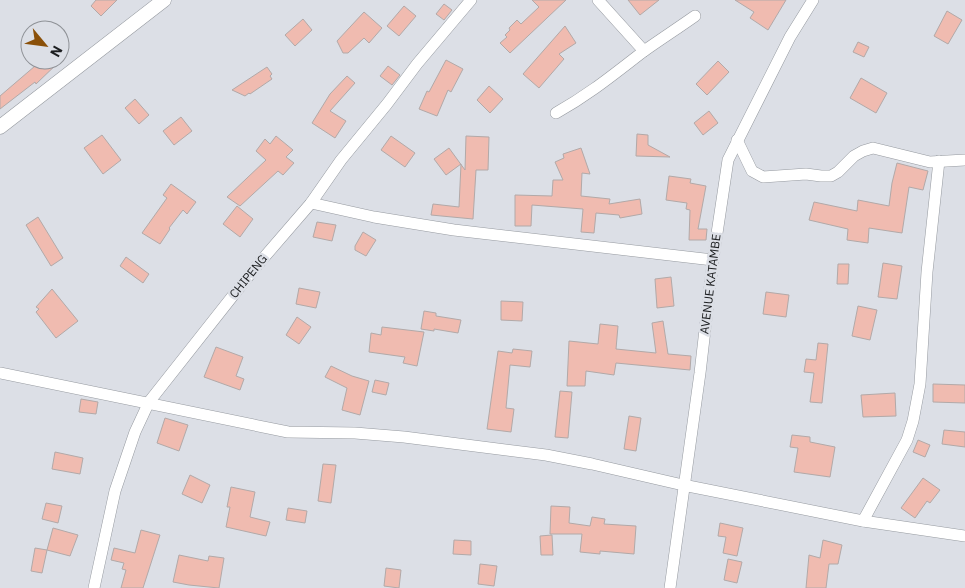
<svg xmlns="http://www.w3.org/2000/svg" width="965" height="588" font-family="'IBM Plex Sans',sans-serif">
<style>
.building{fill:#f0bbb0;stroke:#b2a9a8}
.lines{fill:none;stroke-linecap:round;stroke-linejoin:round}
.minor-casing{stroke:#969aa0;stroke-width:12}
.tertiary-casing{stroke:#969aa0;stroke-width:15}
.minor{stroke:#fff;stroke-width:11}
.tertiary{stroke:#fff;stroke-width:14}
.labels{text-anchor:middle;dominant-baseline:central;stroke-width:5;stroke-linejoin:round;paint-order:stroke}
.street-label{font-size:12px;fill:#1c1e20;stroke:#dcdfe6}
</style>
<rect width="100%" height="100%" fill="#dcdfe6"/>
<g class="building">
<polygon points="96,0 117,0 101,16 91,6"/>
<polygon points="532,0 566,0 510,53 500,43 507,37 505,35 510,30 509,28 517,20 521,24 539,7"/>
<polygon points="628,0 659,0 640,15"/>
<polygon points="735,0 786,0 768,30 750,18 754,12"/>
<polygon points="444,4 452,10 444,20 436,14"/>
<polygon points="404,6 416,16 399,36 387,26"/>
<polygon points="947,11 962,20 948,44 934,36"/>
<polygon points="364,12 382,28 369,43 364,38 348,53 343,53 337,41"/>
<polygon points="303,19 312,30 295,46 285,35"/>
<polygon points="565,26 576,43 559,54 564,59 539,88 523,74"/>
<polygon points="858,42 869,47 864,57 853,52"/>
<polygon points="42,60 61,60 36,84 35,82 0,109 0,96"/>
<polygon points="446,60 463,69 451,92 448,90 437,116 419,109 427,91 429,92"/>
<polygon points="718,61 729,72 707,95 696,84"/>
<polygon points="388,66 400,75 392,85 380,76"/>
<polygon points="267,67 272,74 270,76 272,79 250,94 249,93 245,96 232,90"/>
<polygon points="347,76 355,83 330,111 346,121 335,138 312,123 330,94"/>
<polygon points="861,78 887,93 876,113 850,98"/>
<polygon points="489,86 503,99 490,113 477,100"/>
<polygon points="135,99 149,115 139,124 125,108"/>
<polygon points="709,111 718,123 703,135 694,123"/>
<polygon points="181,117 192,131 174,145 163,131"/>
<polygon points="637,134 648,135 648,145 670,157 636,156"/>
<polygon points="102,135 121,160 103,174 84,148"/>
<polygon points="276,136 293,150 286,157 294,163 283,175 278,171 240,206 227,197 266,160 256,151 265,139 270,144"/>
<polygon points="391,136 415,153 405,167 381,150"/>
<polygon points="466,136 489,137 488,170 476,170 473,219 431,215 433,204 459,207 461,164 446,175 434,159 449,148 465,170"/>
<polygon points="581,148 590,174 582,173 581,196 610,199 609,204 640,199 642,214 620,218 619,215 596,213 594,233 581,232 583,209 532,205 531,226 515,226 515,195 552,196 553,180 563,180 555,162 564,158 563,154"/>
<polygon points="897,163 928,171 923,190 909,187 902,233 869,228 868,243 847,240 848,229 809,220 814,202 857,211 858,200 889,206 892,183"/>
<polygon points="669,176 691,179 690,183 706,186 698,229 707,229 706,240 689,240 690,210 686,209 687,203 666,200"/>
<polygon points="171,184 196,202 187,214 183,210 169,228 170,229 160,244 142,233 167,198 163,195"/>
<polygon points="237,206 253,219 240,237 223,224"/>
<polygon points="38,217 63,258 51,266 26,225"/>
<polygon points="317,222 336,225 332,241 313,237"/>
<polygon points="363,232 376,240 366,256 355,250 355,246"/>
<polygon points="126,257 149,274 143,283 120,266"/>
<polygon points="883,263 902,266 897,299 878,297"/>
<polygon points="838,264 849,264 848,284 837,284"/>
<polygon points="671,277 674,306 657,308 655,279"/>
<polygon points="299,288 320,292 316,308 296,304"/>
<polygon points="52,289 78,321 56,338 36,312 39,309 36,307"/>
<polygon points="766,292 789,295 786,317 763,314"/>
<polygon points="501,301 523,302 522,321 501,320"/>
<polygon points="858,306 877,310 870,340 852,336"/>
<polygon points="424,311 436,313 436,316 461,320 458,333 434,329 434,331 421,329"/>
<polygon points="297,317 311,327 299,344 286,335"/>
<polygon points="663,321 668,354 691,356 690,370 616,363 614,375 586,371 585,386 567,386 569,341 598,344 600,324 618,326 616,349 656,353 652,323"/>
<polygon points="382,327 424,332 417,366 403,363 405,357 369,352 371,333 381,335"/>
<polygon points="818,343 828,344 822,403 810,402 814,373 804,372 806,359 816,360"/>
<polygon points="216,347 243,357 236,376 244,379 240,390 204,377"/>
<polygon points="513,349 532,351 530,367 510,365 506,408 514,409 511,432 487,429 498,351 512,353"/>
<polygon points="331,366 352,376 369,381 360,415 342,410 347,388 325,377"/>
<polygon points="375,380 389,383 386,395 372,392"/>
<polygon points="933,384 965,385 965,403 933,402"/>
<polygon points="560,391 572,392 568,438 555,437"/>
<polygon points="895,393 896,416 863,417 861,395"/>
<polygon points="81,399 98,402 96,414 79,412"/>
<polygon points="629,416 641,418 636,451 624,449"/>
<polygon points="165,418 188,425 179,451 157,443"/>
<polygon points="944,430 965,432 965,447 942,444"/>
<polygon points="792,435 810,437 810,442 835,447 830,477 794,472 798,448 790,447"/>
<polygon points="918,440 930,445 925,457 913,452"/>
<polygon points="55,452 83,458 80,474 52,469"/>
<polygon points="323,464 336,465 331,503 318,501"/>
<polygon points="190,475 210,485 202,503 182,494"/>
<polygon points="923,478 940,490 930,503 927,501 915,518 901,508"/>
<polygon points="231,487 255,492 250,517 270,522 266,536 226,527 230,507 227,507"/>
<polygon points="46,503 62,506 58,523 42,519"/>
<polygon points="551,506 570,507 569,523 590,526 592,517 605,519 604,524 636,526 634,554 600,551 600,554 580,552 582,534 550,534"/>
<polygon points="288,508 307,511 305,523 286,520"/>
<polygon points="720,523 743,528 737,556 723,553 726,537 718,536"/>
<polygon points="53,528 78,535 70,556 47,550"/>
<polygon points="141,530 160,535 143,588 121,588 126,570 122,569 124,563 111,560 114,548 135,553"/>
<polygon points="552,535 553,555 541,555 540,536"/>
<polygon points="454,540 471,541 471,555 453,554"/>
<polygon points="823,540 842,545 838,564 829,564 826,588 806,588 809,555 820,558"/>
<polygon points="35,548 47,550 42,573 31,571"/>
<polygon points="179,555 208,561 209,556 224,558 219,588 189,585 173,582"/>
<polygon points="728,559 742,562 737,583 724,580"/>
<polygon points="480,564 497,566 494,586 478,584"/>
<polygon points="386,568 401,570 399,588 384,586"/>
</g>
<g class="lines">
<defs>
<g id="minor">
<polyline points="598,0 644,51"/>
<path d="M556,113c34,-19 58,-39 88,-62 17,-12 34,-23 51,-35"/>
<polyline points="737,140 752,171 763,177 806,174 821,176 831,176 838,172 854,156 863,151 873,148 930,162 965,160"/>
<polyline points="311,203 374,217 454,230 713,260"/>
<polyline points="0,373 288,432 355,433 404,437 546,455 592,464 683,485 863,521 965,536"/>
<polyline points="863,521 907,440 913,421 920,384 927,272 939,161"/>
<polyline points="94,588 115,491 135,432 149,402 254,269 311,203 341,160 387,104 417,64 471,0"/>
<polyline points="670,588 700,373 713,260 728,160 790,37 813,0"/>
</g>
<polyline id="tertiary" points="0,127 164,0"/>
</defs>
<use href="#minor" class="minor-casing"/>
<use href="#tertiary" class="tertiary-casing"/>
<use href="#minor" class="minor"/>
<use href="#tertiary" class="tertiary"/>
</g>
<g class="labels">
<g class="street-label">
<text transform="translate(248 276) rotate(-51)">CHIPENG</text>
<text transform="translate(710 284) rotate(-83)">AVENUE KATAMBE</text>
</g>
</g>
<g transform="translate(45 45) rotate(119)"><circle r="24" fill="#dcdfe6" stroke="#8f9297"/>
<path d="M0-4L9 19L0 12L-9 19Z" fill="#8a5009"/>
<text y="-8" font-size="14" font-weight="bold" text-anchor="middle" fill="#1c1e20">N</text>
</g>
</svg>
